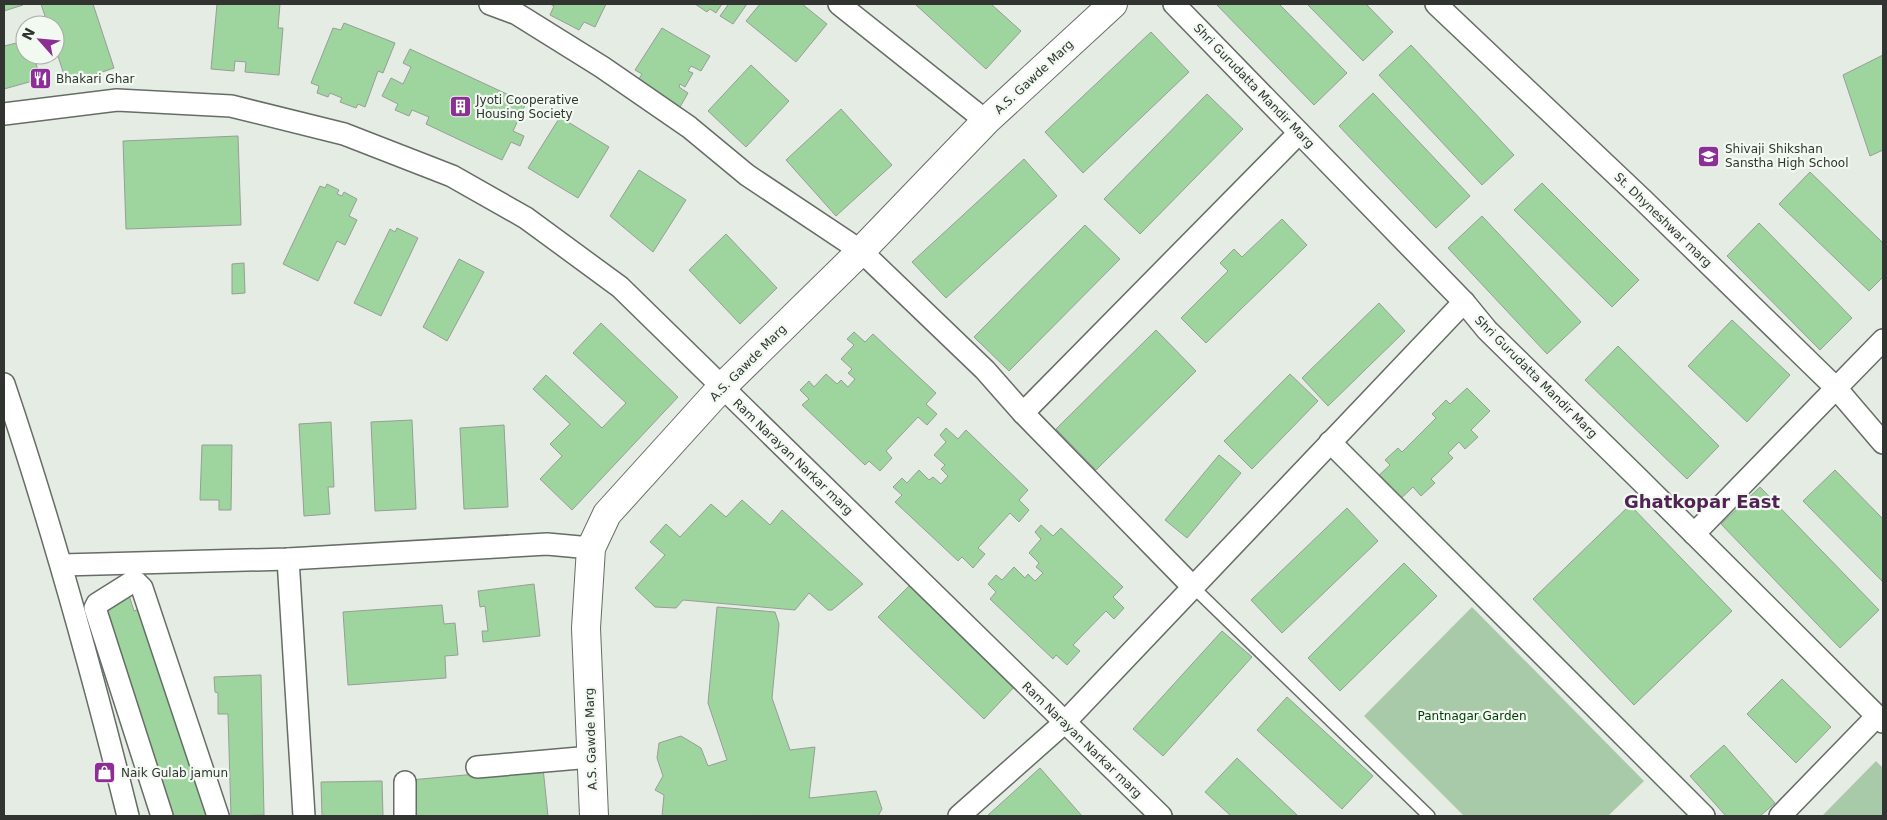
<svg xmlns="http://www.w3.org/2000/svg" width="1887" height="820" font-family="'DejaVu Sans',sans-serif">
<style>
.green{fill:#a9caa8}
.building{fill:#9ed49d;stroke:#979e97}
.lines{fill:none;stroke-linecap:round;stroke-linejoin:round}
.lane-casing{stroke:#666d66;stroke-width:14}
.street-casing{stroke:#666d66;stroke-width:24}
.secondary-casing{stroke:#666d66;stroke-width:30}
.lane{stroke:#fff;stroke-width:11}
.street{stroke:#fff;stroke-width:21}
.secondary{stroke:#fff;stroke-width:28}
.labels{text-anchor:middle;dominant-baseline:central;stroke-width:4.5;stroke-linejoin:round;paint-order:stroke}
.street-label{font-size:12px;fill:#313431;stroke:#f1f9f1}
.poi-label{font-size:12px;fill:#313431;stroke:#f1f9f1;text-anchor:start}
.park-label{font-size:12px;fill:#003a05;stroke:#f1f9f1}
.district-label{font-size:18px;font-weight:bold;fill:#512355;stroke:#f1f9f1}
</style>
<rect width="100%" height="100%" fill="#e4ece3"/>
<g class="green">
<polygon points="1472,607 1644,781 1608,816 1464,816 1364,716"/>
<polygon points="1876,761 1883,768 1883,816 1822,816"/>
</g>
<g class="building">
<polygon points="4,4 22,4 23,5 4,11"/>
<polygon points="41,4 93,4 114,68 67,84 55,47 55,25 48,25"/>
<polygon points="217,4 280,4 278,28 283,28 279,75 245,72 246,62 235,61 234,71 211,69"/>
<polygon points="550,4 606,4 595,27 584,22 579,30 550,15 554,6"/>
<polygon points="695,4 722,4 716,13 710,9 707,12"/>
<polygon points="726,4 747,4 733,24 720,16 728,5"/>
<polygon points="760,4 802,4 827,24 796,62 746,21"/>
<polygon points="915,4 991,4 1021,31 986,69"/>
<polygon points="1216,4 1279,4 1347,73 1314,105"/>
<polygon points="1307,4 1366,4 1393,32 1363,61"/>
<polygon points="344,23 395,43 383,73 378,71 365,107 358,104 356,108 340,102 342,98 330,93 328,97 317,93 319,86 311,83 333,28 341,30"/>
<polygon points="662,28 710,56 701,71 691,66 688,71 693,73 685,87 680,84 679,87 688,93 680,107 637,82 642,74 635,70"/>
<polygon points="1151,32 1189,72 1083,173 1045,132"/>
<polygon points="25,41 25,55 34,55 40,79 4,89 4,46"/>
<polygon points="1411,45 1514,155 1482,185 1379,75"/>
<polygon points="410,49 526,103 513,131 524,136 520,146 511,142 502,160 426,124 429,117 412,110 409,116 395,110 398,104 382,96 391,78 403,84 411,67 403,63"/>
<polygon points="1883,55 1883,150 1870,156 1843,75"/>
<polygon points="751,65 789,101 746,147 708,111"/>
<polygon points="1373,93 1470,196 1436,228 1339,126"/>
<polygon points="1207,94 1243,129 1140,234 1104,199"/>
<polygon points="841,109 892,165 836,216 786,160"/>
<polygon points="560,117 609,147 578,198 528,168"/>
<polygon points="238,136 241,225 126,229 123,141"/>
<polygon points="1024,159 1057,196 946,298 912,262"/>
<polygon points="639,170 686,200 653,252 610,216"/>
<polygon points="1810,172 1883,243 1883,277 1869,291 1779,204"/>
<polygon points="1542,183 1639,280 1612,307 1514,210"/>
<polygon points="327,184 339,190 337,194 342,196 344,192 357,199 349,216 357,220 345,245 337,241 318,281 283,264 320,186 325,188"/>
<polygon points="1482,216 1581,322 1547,354 1448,248"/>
<polygon points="1282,219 1307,245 1206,343 1181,318 1228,271 1220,263 1234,249 1242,257"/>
<polygon points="1759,223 1852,318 1820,350 1727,256"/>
<polygon points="1085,225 1120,259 1009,371 974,337"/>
<polygon points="397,228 418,238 381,316 354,303 390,229 395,232"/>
<polygon points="726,234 777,288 740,324 689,270"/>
<polygon points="459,259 484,272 447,341 423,327"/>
<polygon points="244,263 245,293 232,294 232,264"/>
<polygon points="1379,303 1405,331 1328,406 1302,378"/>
<polygon points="1732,320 1790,375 1747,422 1688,366"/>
<polygon points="601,323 678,397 572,510 540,479 562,456 550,444 570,424 533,389 546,375 602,428 626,403 573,353"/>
<polygon points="1156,330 1196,371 1096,470 1056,429"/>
<polygon points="854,332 865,342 873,334 936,393 926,404 937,414 927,425 918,417 886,451 892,458 880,471 869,461 865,465 802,405 809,399 800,390 809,381 814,387 826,374 837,384 841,380 848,387 855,379 848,373 852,369 841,359 854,345 847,339"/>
<polygon points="1618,346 1719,446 1687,479 1585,380"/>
<polygon points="1290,374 1318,401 1252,469 1224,441"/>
<polygon points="1467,388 1490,411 1471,430 1478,437 1465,449 1459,442 1448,453 1453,458 1431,479 1435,483 1421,496 1413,487 1396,503 1374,480 1390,465 1385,460 1398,448 1402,452 1436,418 1432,414 1446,400 1450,404"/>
<polygon points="412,420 416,509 375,511 371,422"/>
<polygon points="331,422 334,487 328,487 330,514 304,516 299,424"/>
<polygon points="504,425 508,507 464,509 460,428"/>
<polygon points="946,428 958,439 966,430 1028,490 1019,500 1029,510 1019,522 1010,513 978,548 985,554 973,568 962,557 958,561 895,502 902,495 893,487 902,478 907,483 919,470 929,480 933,477 941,484 948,476 941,469 945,465 934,455 946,442 940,435"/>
<polygon points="202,445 232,445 231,510 219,510 219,500 200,500"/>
<polygon points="1219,455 1241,473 1187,538 1165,520"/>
<polygon points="1835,470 1883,519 1883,582 1803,501"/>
<polygon points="1760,487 1879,610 1840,648 1721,524"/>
<polygon points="742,500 770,525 782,510 863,584 832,610 828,610 809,593 795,610 683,600 676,608 655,607 635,588 665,555 650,542 666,524 680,537 711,504 726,517"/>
<polygon points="1630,505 1732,611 1634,705 1533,599"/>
<polygon points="1347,508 1378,541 1282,633 1251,600"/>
<polygon points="1041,525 1053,536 1061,528 1123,587 1113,597 1124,608 1114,619 1106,611 1073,645 1080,651 1067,665 1056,655 1053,659 990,599 996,592 988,584 996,575 1002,580 1014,567 1025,578 1028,574 1035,581 1043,573 1036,567 1039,563 1029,553 1041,539 1035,532"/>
<polygon points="1404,563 1437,596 1340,691 1308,658"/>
<polygon points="534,584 540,636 483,642 482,631 488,631 485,606 480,607 478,591"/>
<polygon points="911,584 1016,685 984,719 878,617"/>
<polygon points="128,592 134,611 145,607 215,816 170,816 98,608"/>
<polygon points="442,605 444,624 455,623 458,655 445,656 446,678 348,685 343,612"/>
<polygon points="717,607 775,612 779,624 772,698 790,750 815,747 809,798 876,791 882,809 878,816 760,816 758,815 757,816 662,816 664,795 655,790 663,776 657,758 659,743 681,736 701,748 708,766 727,760 708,703"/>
<polygon points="1222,631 1252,657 1163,756 1133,729"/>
<polygon points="261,675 264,815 231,816 228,714 218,714 218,693 215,692 214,677"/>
<polygon points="1782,679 1831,727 1796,763 1747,714"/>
<polygon points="1287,697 1373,776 1342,809 1257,730"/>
<polygon points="1724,745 1775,803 1760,816 1726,816 1690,776"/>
<polygon points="1237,758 1298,816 1231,816 1205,792"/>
<polygon points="543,768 548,816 413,816 410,780"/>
<polygon points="1040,768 1082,816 987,816"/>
<polygon points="382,781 383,816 322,816 321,782"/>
</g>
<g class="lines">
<defs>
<polyline id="lane" points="1193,587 1429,816"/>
<g id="street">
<polyline points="490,4 517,14 602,67 689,127 747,175 861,251 985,370 1023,413 1193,587"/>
<polyline points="839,4 986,121"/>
<polyline points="1174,4 1464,302 1487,330 1639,479 1883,722"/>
<polyline points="1436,4 1642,199 1836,388 1883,443"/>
<polyline points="4,114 117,100 231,106 344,134 452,176 526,218 620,287 1161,816"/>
<path d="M4,384c48,142 88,287 124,432"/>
<polyline points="1023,413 1299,133"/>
<polyline points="1330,442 1704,816"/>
<polyline points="1694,534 1883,340"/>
<polyline points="288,559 304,816"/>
<polyline points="62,565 288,559 547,544 591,548"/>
<polyline points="477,767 591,757"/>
<polyline points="405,782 405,816"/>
<polyline points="162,816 95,608 97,604 132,582 136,582 142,588 218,816"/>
<polyline points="959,816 1064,723 1464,302"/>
<polyline points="1780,816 1877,716"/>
</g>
<polyline id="secondary" points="594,816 586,628 591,548 607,514 722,387 861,251 986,121 1113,4"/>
</defs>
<use href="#lane" class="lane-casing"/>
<use href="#street" class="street-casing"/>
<use href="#secondary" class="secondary-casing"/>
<use href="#lane" class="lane"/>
<use href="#street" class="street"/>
<use href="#secondary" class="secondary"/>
</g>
<defs>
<symbol id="restaurant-square" viewBox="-11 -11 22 22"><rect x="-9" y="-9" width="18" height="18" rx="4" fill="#8d2d96" stroke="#f1f9f1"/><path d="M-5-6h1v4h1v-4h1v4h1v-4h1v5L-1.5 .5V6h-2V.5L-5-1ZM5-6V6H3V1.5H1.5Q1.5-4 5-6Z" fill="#fff"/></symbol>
<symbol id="building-square" viewBox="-11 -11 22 22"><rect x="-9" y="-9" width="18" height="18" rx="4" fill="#8d2d96" stroke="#f1f9f1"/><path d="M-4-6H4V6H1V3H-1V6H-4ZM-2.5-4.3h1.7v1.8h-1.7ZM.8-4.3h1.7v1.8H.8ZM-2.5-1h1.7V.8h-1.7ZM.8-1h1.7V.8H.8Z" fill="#fff"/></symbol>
<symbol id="school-square" viewBox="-11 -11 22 22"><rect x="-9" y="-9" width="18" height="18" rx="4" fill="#8d2d96" stroke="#f1f9f1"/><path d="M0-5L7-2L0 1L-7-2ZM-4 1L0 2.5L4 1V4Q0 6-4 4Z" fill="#fff"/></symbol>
<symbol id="shop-square" viewBox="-11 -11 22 22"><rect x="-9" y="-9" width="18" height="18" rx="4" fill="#8d2d96" stroke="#f1f9f1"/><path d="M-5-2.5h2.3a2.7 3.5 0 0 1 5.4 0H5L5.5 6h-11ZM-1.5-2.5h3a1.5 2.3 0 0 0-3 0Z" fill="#fff"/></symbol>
</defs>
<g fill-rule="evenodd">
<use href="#restaurant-square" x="28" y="66" width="25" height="25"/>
<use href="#building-square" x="448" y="94" width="25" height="25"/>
<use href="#school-square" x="1696" y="144" width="25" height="25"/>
<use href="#shop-square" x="92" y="760" width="25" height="25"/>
</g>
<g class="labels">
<g class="street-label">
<text transform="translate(1034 77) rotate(-43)">A.S. Gawde Marg</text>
<text transform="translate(1254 86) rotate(46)">Shri Gurudatta Mandir Marg</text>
<text transform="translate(1663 220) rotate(44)">St. Dhyneshwar marg</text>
<text transform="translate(748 363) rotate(-45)">A.S. Gawde Marg</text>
<text transform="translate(1536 377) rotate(45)">Shri Gurudatta Mandir Marg</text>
<text transform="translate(793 457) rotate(44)">Ram Narayan Narkar marg</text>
<text transform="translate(591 739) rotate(-92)">A.S. Gawde Marg</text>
<text transform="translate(1082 740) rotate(44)">Ram Narayan Narkar marg</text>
</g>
<g class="poi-label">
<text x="56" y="79">Bhakari Ghar</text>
<text x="476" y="100">Jyoti Cooperative<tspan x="476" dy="14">Housing Society</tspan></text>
<text x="1725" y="149">Shivaji Shikshan<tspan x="1725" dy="14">Sanstha High School</tspan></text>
<text x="121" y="773">Naik Gulab jamun</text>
</g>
<g class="park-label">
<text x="1472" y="716">Pantnagar Garden</text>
</g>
<g class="district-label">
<text x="1702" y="501">Ghatkopar East</text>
</g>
</g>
<rect width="1887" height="820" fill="none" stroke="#313431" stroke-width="10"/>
<g transform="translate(40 40) rotate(297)"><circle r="24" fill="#f1f9f1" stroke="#a4aaa4"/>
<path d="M0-4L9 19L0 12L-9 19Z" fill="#8d2d96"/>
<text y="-8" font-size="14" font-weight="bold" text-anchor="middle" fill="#313431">N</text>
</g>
</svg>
